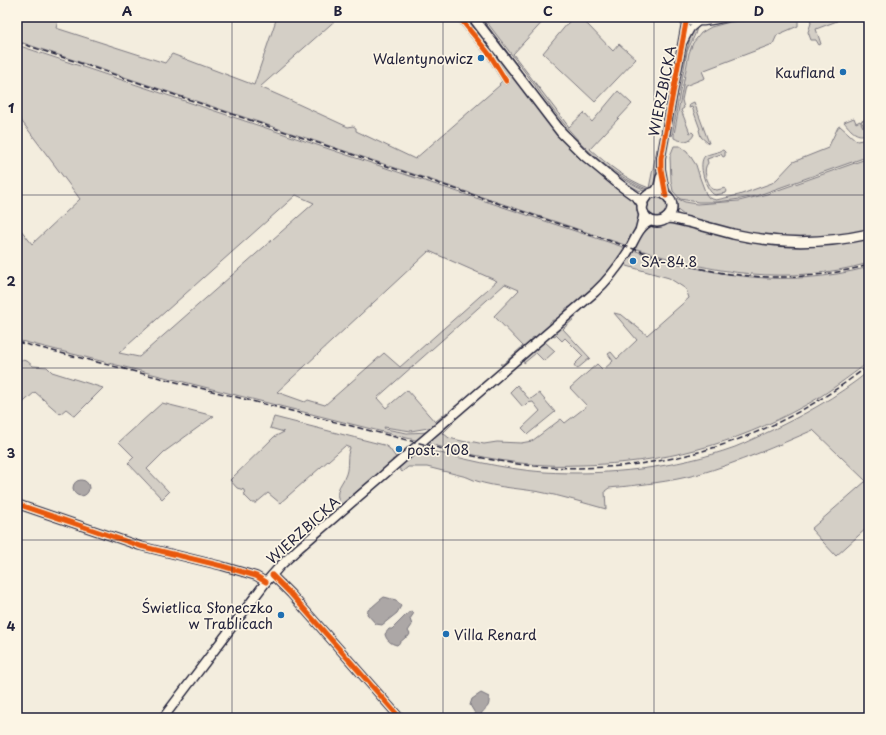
<svg xmlns="http://www.w3.org/2000/svg" width="886" height="735" font-family="'Playpen Sans',sans-serif">
<style>
.green{fill:#d4cfc6;stroke:#7b7880;fill-rule:evenodd}
.water{fill:#aca7a6;stroke:#75727b}
.lines{fill:none;stroke-linecap:round;stroke-linejoin:round}
.minor-casing{stroke:#22223b;stroke-width:8}
.tertiary-casing{stroke:#22223b;stroke-width:10}
.secondary-casing{stroke:#22223b;stroke-width:11}
.primary-casing{stroke:#22223b;stroke-width:12}
.minor{stroke:#fcf5e5;stroke-width:5.5}
.tertiary{stroke:#fcf5e5;stroke-width:7}
.secondary{stroke:#fcf5e5;stroke-width:8}
.primary{stroke:#fcf5e5;stroke-width:9}
.rail{stroke:#22223b;stroke-width:1.5;stroke-dasharray:6 3;stroke-linecap:butt}
.cycleway-casing{stroke:#fcf5e5;stroke-width:8}
.cycleway{stroke:#e8590c;stroke-width:5}
.grid{fill:none;stroke:#22223b;stroke-width:1;stroke-opacity:0.55}
.poi-dot{fill:#1f6fb2;stroke:#fcf5e5;stroke-width:1.5}
.labels{text-anchor:middle;dominant-baseline:central;stroke-width:3.5;stroke-linejoin:round;paint-order:stroke}
.poi-label{font-size:14px;fill:#22223b;stroke:#fcf5e5;text-anchor:end}
.street-label{font-size:14px;fill:#22223b;stroke:#fcf5e5}
.neatline{fill:none;stroke:#22223b;stroke-width:1.5}
.grid-label{font-size:13px;text-anchor:middle;font-weight:bold;fill:#22223b}
</style>
<rect width="100%" height="100%" fill="#f3edde"/>
<filter id="ink" filterUnits="userSpaceOnUse"><feTurbulence type="fractalNoise" baseFrequency=".025" numOctaves="2"/><feDisplacementMap in="SourceGraphic" scale="8" xChannelSelector="R" yChannelSelector="G"/><feConvolveMatrix kernelMatrix="1 2 1 2 8 2 1 2 1" color-interpolation-filters="sRGB"/></filter>
<g filter="url(#ink)">
<g class="green">
<path d="M17,17h42l-3,11 109,35 7,-9 82,31 23,-68h62l-79,70 25,11 63,29 5,-1 3,2v3l59,28 85,-74 -1,-1 3,-3 1,2 5,-3 -17,-29 -29,-34h8l75,100 90,82c10,16 0,31 -7,47l-611,-205z"/>
<path d="M478,17h3c17,22 33,44 49,66 29,38 58,78 101,100 8,4 13,8 23,6l-6,3 -7,-2 -1,1 -18,-10 -18,-13 -40,-37z"/>
<path d="M483,17h64l-34,37 56,73 15,-14 8,9 26,-31 14,13 -42,45c18,16 37,31 59,39l8,-39 2,3 -4,33h-1l-4,4c-7,0 -13,-5 -20,-8 -42,-22 -72,-63 -99,-101 -16,-21 -32,-42 -48,-63z"/>
<polygon points="573,17 587,24 613,51 619,44 636,59 595,102 543,53"/>
<path d="M792,17l4,1 2,3v5l-21,9 -4,9 -71,27 3,7 -20,8 -3,14 2,8 -3,2 9,23 2,-1 2,2c-3,9 -13,8 -20,4v-4l15,-81 4,-10 8,-10 10,-6 19,-5z"/>
<polygon points="810,17 836,17 837,21 816,29 821,44 819,45 816,40 811,40 808,32 811,23"/>
<path d="M697,26c-1,10 -7,17 -10,26l-15,84 -3,-5 6,-34 16,-63z"/>
<path d="M17,45l609,203c-9,14 -44,59 -60,60 0,6 -4,8 -8,12h-5l-3,2v5l-14,12 -3,-2 -2,3 1,2 -28,25 -4,-3h3l20,-18 -29,-30 25,-26 -14,-6 -128,114 9,10 21,-18 28,32 12,-10 3,2 -16,13 -23,4 -27,-4 1,2 22,4 22,-1 -10,9 -402,-101v-115l15,19 48,-45 -63,-84zM296,195l18,8 -175,154 -20,-4zM429,251l68,30 -97,86 -16,-14 -59,52 -17,-5 -3,2 -28,-10z"/>
<polygon points="694,102 709,143 708,143 701,137 699,130 700,129 692,107 689,108 690,104"/>
<path d="M854,118l2,5 4,-2 3,6 1,-1 -3,-5 6,-2 1,2 -3,2 1,3 2,-1 1,2 -3,5v2c-10,4 -16,-5 -22,-12z"/>
<polygon points="840,126 857,141 868,139 869,156 756,196 740,199 717,202 698,202 680,199 673,191 671,181 670,156 674,146 680,146 687,151 696,165 700,178 706,194 709,198 716,200 739,195 772,183 777,179 793,162 828,148 838,127"/>
<path d="M723,150l2,2v4l-2,1 -2,-3 -14,5 1,4c-6,7 -1,18 4,26l5,1 8,-2 2,3 -1,2 -11,2c-9,-3 -18,-32 -10,-39 3,-2 14,-4 18,-6z"/>
<polygon points="869,158 869,231 821,238 791,238 744,233 693,219 684,215 676,209 673,200 667,192 666,188 669,188 676,198 685,202 697,204 739,201 767,194"/>
<circle cx="657" cy="207" r="12"/>
<path d="M669,220l73,19 127,-2v26c-83,23 -154,11 -235,-15 4,-7 8,-23 17,-24 8,-1 10,2 18,-4z"/>
<path d="M633,250c79,27 154,39 236,17v95c-21,15 -42,32 -65,44 -70,39 -141,57 -221,59 -12,0 -24,1 -36,0 -41,-1 -82,-12 -122,-22l27,-22 1,2 -10,10 6,5 17,4 3,-1 15,3 13,-2 24,1 11,-2 29,-22 4,4 22,-17 -17,-18 27,-24 6,6 10,-9 -5,-7 3,-2 6,7 20,-19 -23,-27 8,2 25,20 42,-37 -3,-9 -17,-11 -42,-12 -2,-3z"/>
<polygon points="575,315 576,317 563,329 590,358 577,369 574,365 583,356 565,338 562,341 556,335 554,336 552,334"/>
<polygon points="544,341 555,351 544,361 536,353 524,363 523,359"/>
<polygon points="17,359 27,361 33,366 47,367 52,372 103,388 75,416 66,409 60,414 35,392 17,408"/>
<path d="M869,371v155l-33,30 -25,-27 55,-48 -53,-51c-36,16 -76,33 -114,44 -29,8 -60,11 -90,14l-4,3 1,18c-22,-6 -44,-13 -66,-17 -22,-4 -54,-5 -73,-15l-40,-10h-19l-6,5 -4,-5 22,-19c40,10 82,21 124,24 62,4 133,-4 191,-25 10,-4 20,-9 31,-14 36,-17 71,-36 103,-62z"/>
<polygon points="517,385 528,398 531,399 539,393 555,412 528,434 522,428 540,411 533,402 527,403 523,407 510,392"/>
<polygon points="162,403 214,416 164,452 147,469 169,492 162,499 128,463 134,457 119,442"/>
<path d="M274,417l110,28 5,3 8,11 -1,1 -3,-1 -1,3 -50,42h-2c-2,-4 -3,-8 -2,-13 1,-6 6,-10 8,-17 3,-8 0,-18 4,-26l-5,-2 -65,57 -12,-10 -12,10h-4l-7,-7 -1,-6 -7,-2 -7,-8 44,-43 10,-5 -14,-4z"/>
</g>
<g class="water">
<circle cx="81" cy="488" r="8"/>
<path d="M384,597l12,3 5,6 -4,7 -15,12 -6,-1 -9,-10 1,-4c6,-4 10,-9 16,-13z"/>
<path d="M411,611l3,2 -4,6 2,6 -4,6 2,3 -2,3h-2l-9,8c-6,-1 -11,-5 -12,-11l4,-5h3l15,-15z"/>
<path d="M481,693l8,4c1,13 -4,9 -9,19l-4,-1 -6,-10 2,-6z"/>
</g>
<g class="lines">
<defs>
<g id="minor">
<polyline points="459,17 490,55 506,81"/>
<path d="M678,17c17,11 37,3 56,0"/>
<polyline points="684,42 691,29 699,22"/>
</g>
<g id="tertiary">
<polyline points="654,193 658,186 660,177"/>
<polyline points="666,196 661,169 661,158 687,17"/>
<polyline points="17,504 140,546 222,566 256,576 266,582"/>
<polyline points="272,575 291,594 400,718"/>
</g>
<g id="secondary">
<polyline points="640,229 644,213"/>
<path d="M163,718l103,-136 14,-16 19,-18 296,-256c12,-11 23,-25 32,-39 7,-10 11,-27 24,-32"/>
</g>
<g id="primary">
<polyline points="473,17 561,132 585,156 620,185 638,198 643,205"/>
<circle cx="657" cy="207" r="15"/>
<path d="M667,218c8,0 14,3 21,4 15,4 30,8 45,12 44,10 91,10 136,0"/>
</g>
</defs>
<use href="#minor" class="minor-casing"/>
<use href="#tertiary" class="tertiary-casing"/>
<use href="#secondary" class="secondary-casing"/>
<use href="#primary" class="primary-casing"/>
<use href="#minor" class="minor"/>
<use href="#tertiary" class="tertiary"/>
<use href="#secondary" class="secondary"/>
<use href="#primary" class="primary"/>
<g class="rail">
<path d="M17,42l617,207c24,8 49,16 74,21 52,11 109,9 161,-5"/>
<path d="M17,342l430,108c33,8 67,15 101,17 118,7 228,-28 321,-102"/>
</g>
<defs>
<g id="cycleway">
<polyline points="459,17 490,55 506,81"/>
<polyline points="666,196 661,169 661,158 687,17"/>
<polyline points="17,504 140,546 222,566 256,576 266,582"/>
<polyline points="272,575 291,594 400,718"/>
</g>
</defs>
<use href="#cycleway" class="cycleway-casing"/>
<use href="#cycleway" class="cycleway"/>
</g>
</g>
<path class="grid" d="M232,17v701M443,17v701M654,17v701M17,195h852M17,368h852M17,540h852"/>
<g class="poi-dot">
<circle cx="481" cy="58" r="4"/>
<circle cx="843" cy="72" r="4"/>
<circle cx="633" cy="261" r="4"/>
<circle cx="399" cy="449" r="4"/>
<circle cx="281" cy="615" r="4"/>
<circle cx="446" cy="634" r="4"/>
</g>
<g class="labels">
<g class="poi-label">
<text x="473" y="58">Walentynowicz</text>
<text x="835" y="72">Kaufland</text>
<text x="641" y="261" text-anchor="start">SA-84.8</text>
<text x="407" y="449" text-anchor="start">post. 108</text>
<text x="273" y="607">Świetlica Słoneczko<tspan x="273" dy="16">w Trablicach</tspan></text>
<text x="454" y="634" text-anchor="start">Villa Renard</text>
</g>
<g class="street-label">
<text transform="translate(662 91) rotate(-79)">WIERZBICKA</text>
<text transform="translate(303 530) rotate(-42)">WIERZBICKA</text>
</g>
</g>
<rect width="886" height="735" fill="none" stroke="#fcf5e5" stroke-width="44"/>
<rect x="22" y="22" width="842" height="691" class="neatline"/>
<g class="grid-label">
<text x="127" y="16">A</text>
<text x="338" y="16">B</text>
<text x="548" y="16">C</text>
<text x="759" y="16">D</text>
<text x="11" y="113">1</text>
<text x="11" y="286">2</text>
<text x="11" y="458">3</text>
<text x="11" y="631">4</text>
</g>
</svg>
